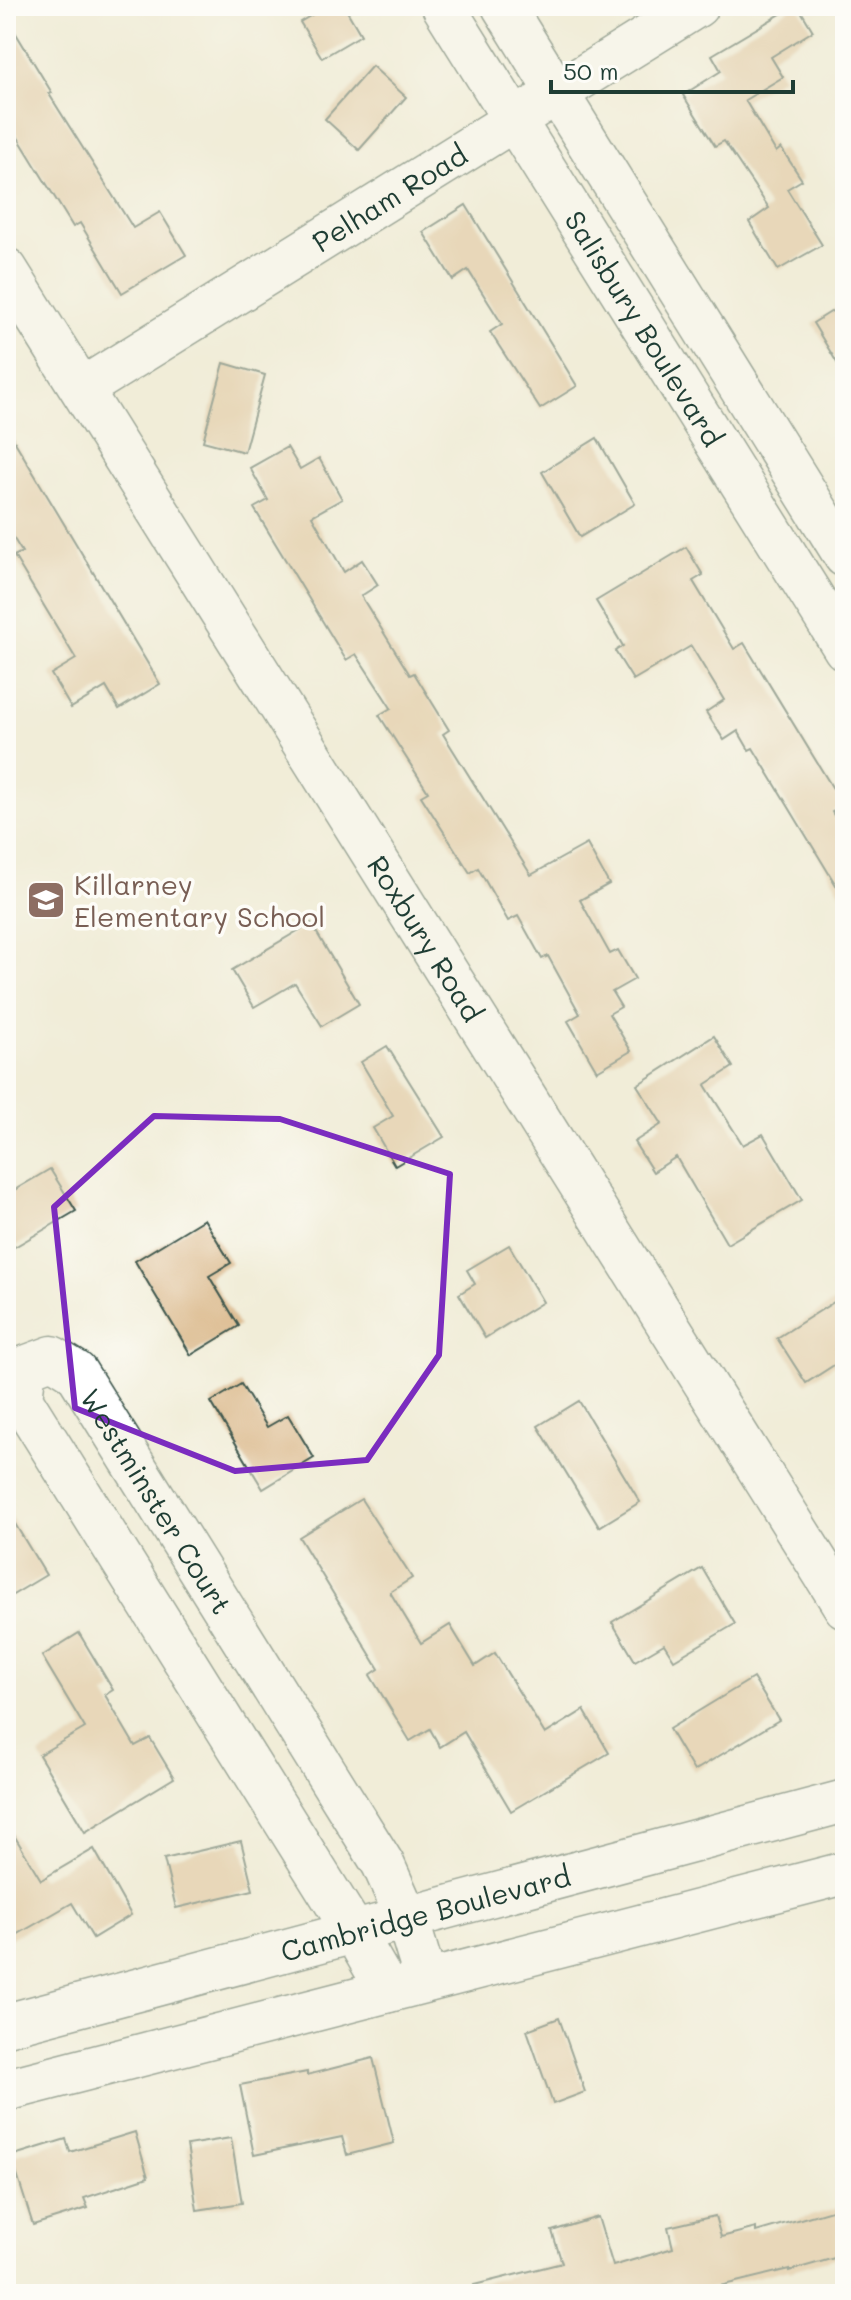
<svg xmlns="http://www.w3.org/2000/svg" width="851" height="2300" font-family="Mali,sans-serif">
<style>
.building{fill:#ddbd93}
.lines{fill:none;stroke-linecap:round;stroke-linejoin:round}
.minor-casing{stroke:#3e574d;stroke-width:45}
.minor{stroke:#fff;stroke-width:42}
.marked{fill:none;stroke:#7b2cbf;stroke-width:6;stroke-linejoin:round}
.labels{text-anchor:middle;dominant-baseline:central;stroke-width:7;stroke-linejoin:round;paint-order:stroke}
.street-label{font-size:28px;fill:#1f3d34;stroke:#fdfcf7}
.education-label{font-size:28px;fill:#785e54;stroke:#fdfcf7;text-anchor:start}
</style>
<rect width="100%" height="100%" fill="#fdfcf7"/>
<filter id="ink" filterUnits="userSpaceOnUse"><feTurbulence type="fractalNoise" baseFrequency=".0125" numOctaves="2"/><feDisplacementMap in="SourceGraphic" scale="16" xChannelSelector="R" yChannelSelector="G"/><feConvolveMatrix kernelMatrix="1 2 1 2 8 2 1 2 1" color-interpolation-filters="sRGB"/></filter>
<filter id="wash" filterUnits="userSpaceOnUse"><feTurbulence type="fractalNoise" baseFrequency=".006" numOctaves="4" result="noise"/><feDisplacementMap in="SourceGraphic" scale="32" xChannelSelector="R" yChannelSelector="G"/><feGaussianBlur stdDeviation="1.8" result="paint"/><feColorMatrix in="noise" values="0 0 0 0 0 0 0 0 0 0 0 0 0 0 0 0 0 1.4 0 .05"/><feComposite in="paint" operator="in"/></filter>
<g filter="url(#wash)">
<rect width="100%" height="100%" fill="#f1edd8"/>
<g id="blocks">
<g class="building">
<polygon points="327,6 344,6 361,35 322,58 300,22"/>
<polygon points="794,6 798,6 813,31 771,57 783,77 745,100 776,152 781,148 802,180 787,189 822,245 778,270 749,222 769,208 724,141 715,146 683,95 721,71 712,55"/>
<polygon points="6,17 52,93 49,94 133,228 160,212 186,255 122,293 80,223 73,227 6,118"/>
<polygon points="372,66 406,97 359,150 325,119"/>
<polygon points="466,205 577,386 540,409 490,332 502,324 468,270 453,280 423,232"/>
<polygon points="845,303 845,376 813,323"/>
<polygon points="224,363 265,375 244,452 203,441"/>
<polygon points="6,427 160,684 119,709 106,687 71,708 51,674 76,659 14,556 22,552 6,526"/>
<polygon points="597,438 635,504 580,537 542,472"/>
<polygon points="287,447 300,469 319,458 342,499 312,516 344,572 362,560 378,585 361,596 410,675 414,673 449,730 443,734 531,875 587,844 609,884 580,900 610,954 618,950 635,979 612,992 621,1007 609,1014 631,1051 597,1071 568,1021 580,1014 548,956 542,959 518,916 508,921 478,868 470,873 421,796 428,792 379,715 391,708 356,654 346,660 254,508 268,500 250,468"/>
<polygon points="686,547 703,575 693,581 734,649 744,643 843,805 832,812 845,834 845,900 753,748 749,750 738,731 724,740 706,712 724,700 691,646 633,680 615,651 623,646 596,601"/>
<polygon points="311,923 359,1004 322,1026 295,983 254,1007 232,970"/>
<polygon points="714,1036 733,1067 705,1085 743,1145 763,1134 802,1200 727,1244 676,1157 653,1172 634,1142 662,1124 637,1085"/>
<polygon points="387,1046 444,1137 395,1166 373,1128 393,1116 361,1062"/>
<polygon points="50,1169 76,1211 6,1252 6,1195"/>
<polygon points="204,1219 231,1263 209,1276 239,1326 191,1355 135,1261"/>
<polygon points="509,1245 543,1302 485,1338 459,1294 475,1284 467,1270"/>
<polygon points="845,1295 845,1358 806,1383 777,1338"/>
<polygon points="241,1384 267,1427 288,1415 314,1458 263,1489 211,1402"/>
<polygon points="579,1401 640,1502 599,1527 538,1426"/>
<polygon points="361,1499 412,1578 390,1592 421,1643 450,1625 475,1666 495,1653 545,1734 584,1710 609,1753 511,1811 464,1732 440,1747 430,1729 410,1741 370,1675 379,1669 299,1537"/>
<polygon points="6,1509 46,1575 6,1599"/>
<polygon points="702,1568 735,1624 674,1660 664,1644 635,1661 612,1622"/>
<polygon points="79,1633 113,1690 105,1695 135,1746 150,1738 174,1778 85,1832 39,1755 85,1728 42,1656"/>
<polygon points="753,1678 779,1720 694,1771 669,1729"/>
<polygon points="6,1822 41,1880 94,1849 131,1915 93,1938 72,1903 6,1941"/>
<polygon points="241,1841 253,1890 176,1908 164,1859"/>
<polygon points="559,2018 585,2092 553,2104 527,2030"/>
<polygon points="373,2058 394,2143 347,2155 342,2137 254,2155 240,2085 307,2072 307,2075"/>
<polygon points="135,2132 148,2177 84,2198 88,2208 33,2225 11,2156 66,2139 70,2152"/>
<polygon points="231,2138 242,2203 197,2210 187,2145"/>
<polygon points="845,2206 845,2255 789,2271 789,2269 687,2294 476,2294 474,2285 562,2263 552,2231 598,2217 613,2266 673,2248 668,2227 715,2216 721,2237 756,2228 756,2232"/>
</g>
</g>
</g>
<g filter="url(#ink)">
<use href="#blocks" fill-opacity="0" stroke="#3e574d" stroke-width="2"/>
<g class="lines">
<defs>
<g id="minor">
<path id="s1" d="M443,6l402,643"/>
<polyline points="503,6 845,556"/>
<path id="s2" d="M6,269l839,1338"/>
<path id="s3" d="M82,389l615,-383"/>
<path id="s4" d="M388,1991l-34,-59 -333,-533 4,-32 27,-10 24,15 307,492 24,54 19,63"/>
<path id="s5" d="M6,2025l839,-224"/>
<polyline points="6,2090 845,1873"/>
</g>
</defs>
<use href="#minor" class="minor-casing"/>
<use href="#minor" class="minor"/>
</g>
</g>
<path d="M0 0H851V2300H0ZM154,1116l126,3 170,55 -11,181 -72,105 -132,11 -160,-63 -21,-201z" fill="#f1edd8" fill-opacity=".55" fill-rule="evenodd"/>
<path class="marked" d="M154,1116l126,3 170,55 -11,181 -72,105 -132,11 -160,-63 -21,-201z"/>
<defs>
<symbol id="school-square" viewBox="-11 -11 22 22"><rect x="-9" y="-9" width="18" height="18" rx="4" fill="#8d6e63" stroke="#fdfcf7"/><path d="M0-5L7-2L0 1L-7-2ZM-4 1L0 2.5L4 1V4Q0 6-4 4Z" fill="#fff"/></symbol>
</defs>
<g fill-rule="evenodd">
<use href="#school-square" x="24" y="878" width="44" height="44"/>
</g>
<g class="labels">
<g class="street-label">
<text stroke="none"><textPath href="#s3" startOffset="362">Pelham Road</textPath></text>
<text stroke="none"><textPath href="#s1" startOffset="380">Salisbury Boulevard</textPath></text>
<text stroke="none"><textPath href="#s2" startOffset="790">Roxbury Road</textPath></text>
<text stroke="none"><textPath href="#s4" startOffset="938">Westminster Court</textPath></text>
<text stroke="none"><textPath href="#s5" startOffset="434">Cambridge Boulevard</textPath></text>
</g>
<g class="education-label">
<text x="74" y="884">Killarney<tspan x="74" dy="32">Elementary School</tspan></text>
</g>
</g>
<rect width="851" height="2300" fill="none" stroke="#fdfcf7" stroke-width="32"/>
<path d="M551 80v12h242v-12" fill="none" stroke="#1f3d34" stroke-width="4"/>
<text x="563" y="80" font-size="24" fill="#1f3d34" stroke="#fdfcf7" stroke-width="6" paint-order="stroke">50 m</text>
</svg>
